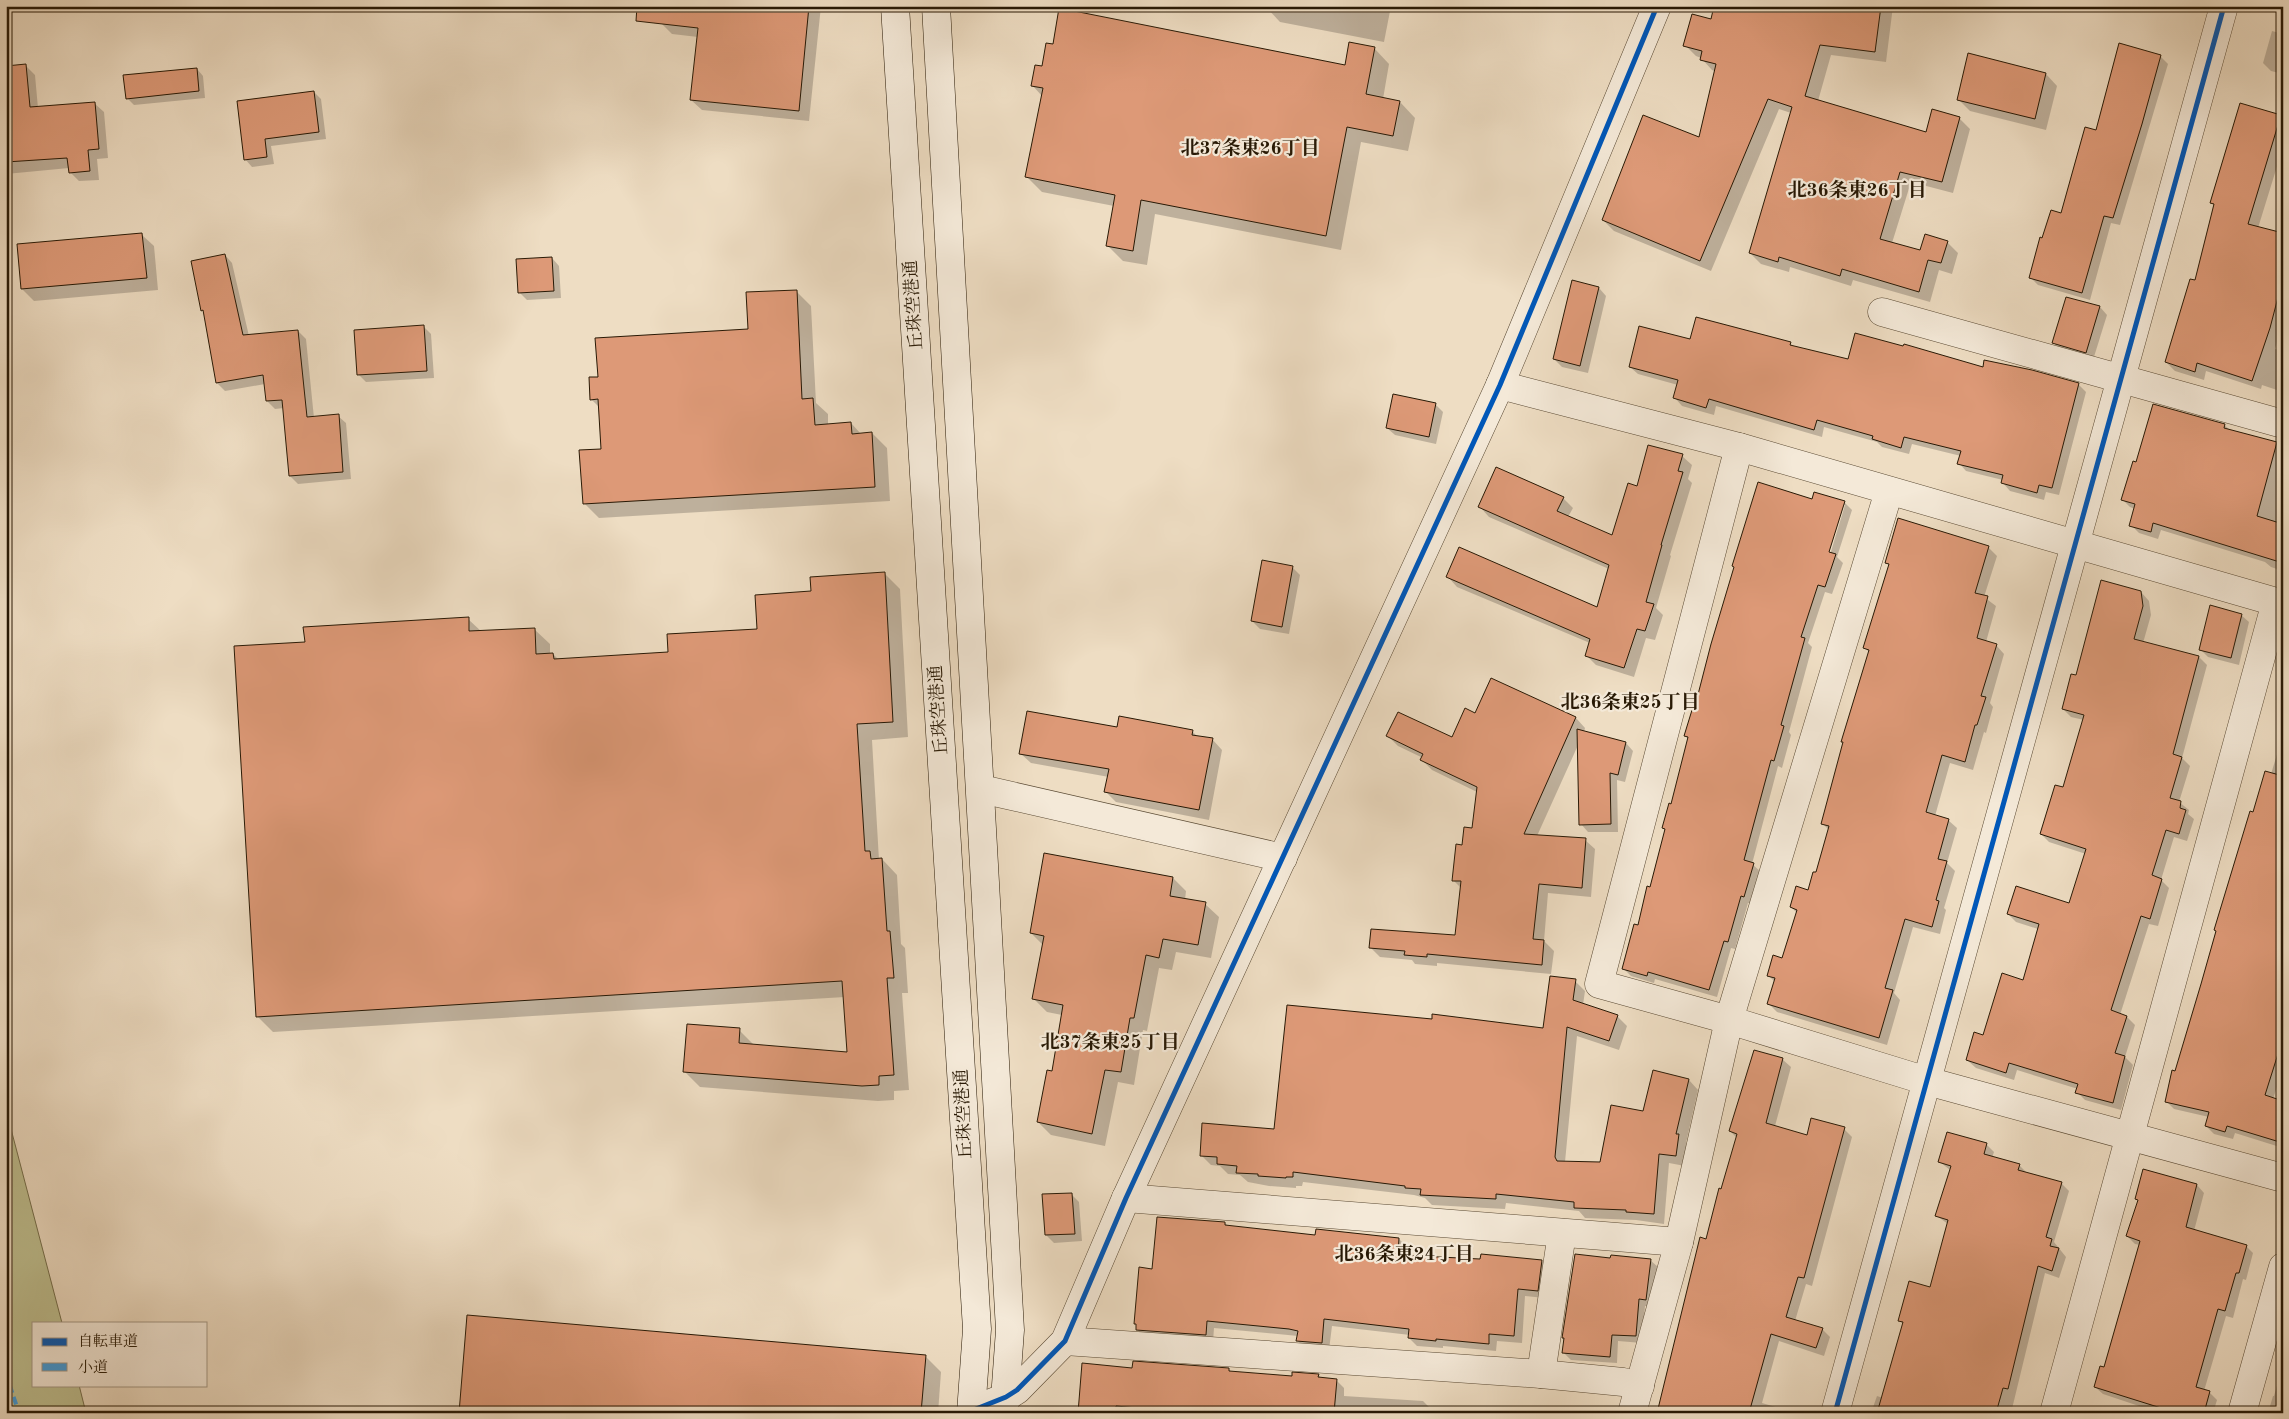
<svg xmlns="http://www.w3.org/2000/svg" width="2289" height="1419" font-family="'Old Standard TT','Noto Serif JP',serif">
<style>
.green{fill:#bebf90;stroke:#736c4a}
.shadow{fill:#0003;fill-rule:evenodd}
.building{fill:#d97;stroke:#281905}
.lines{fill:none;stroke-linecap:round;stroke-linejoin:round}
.street-casing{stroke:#5a4a34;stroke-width:29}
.secondary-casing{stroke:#281905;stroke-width:29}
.street{stroke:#f4e9d8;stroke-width:28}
.secondary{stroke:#f4e9d8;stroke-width:28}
.quiet{stroke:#3d9bdd;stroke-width:4;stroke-dasharray:8 4;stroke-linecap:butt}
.cycleway-casing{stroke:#f4e9d8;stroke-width:8}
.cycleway{stroke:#0057b8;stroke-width:5}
.labels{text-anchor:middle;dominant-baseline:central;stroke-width:4.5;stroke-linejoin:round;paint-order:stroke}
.street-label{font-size:18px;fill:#281905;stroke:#f4e9d8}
.neighbourhood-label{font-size:19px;font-weight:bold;fill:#281905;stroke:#f4e9d8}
</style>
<rect width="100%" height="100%" fill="#eeddc3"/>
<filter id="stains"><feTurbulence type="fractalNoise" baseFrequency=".004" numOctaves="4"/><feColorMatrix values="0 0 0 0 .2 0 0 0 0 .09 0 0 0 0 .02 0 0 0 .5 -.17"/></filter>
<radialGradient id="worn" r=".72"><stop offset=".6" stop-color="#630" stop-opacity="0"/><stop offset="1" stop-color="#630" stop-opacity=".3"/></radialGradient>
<polygon class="green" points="6,1110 62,1323 34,1323 34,1385 79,1385 86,1413 6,1413"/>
<g class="shadow">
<polygon points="663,6 821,6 809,121 702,110 691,100 698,37 672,34 661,23"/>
<polygon points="1265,6 1391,6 1384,42 1280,22"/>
<polygon points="1837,6 1893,6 1886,62 1831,55 1818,101 1926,133 1959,118 1970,129 1953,193 1911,182 1892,243 1921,251 1947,242 1958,253 1952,274 1939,270 1930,302 1853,280 1851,286 1790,267 1789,272 1761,264 1750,253 1791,113 1779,109 1711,271 1614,231 1603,220 1700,139 1716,72 1712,70 1701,58 1696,56 1685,45 1712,21"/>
<polygon points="2272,31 2283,34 2283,74 2271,71 2263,63"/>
<polygon points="1374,48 1389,64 1383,99 1400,102 1415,118 1408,151 1361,142 1341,250 1155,214 1147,265 1123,261 1108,246 1114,206 1042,192 1027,177 1042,96 1032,85 1346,67"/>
<polygon points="2160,56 2168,64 2120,225 2111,223 2090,300 2038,285 2030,277 2043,239 2062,214 2097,131"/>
<polygon points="25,65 35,75 38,108 94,103 104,112 108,158 97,159 99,180 79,181 70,172 69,168 6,174 6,67"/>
<polygon points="197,69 203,76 205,98 134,105 127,98"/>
<polygon points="2046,74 2057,86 2046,130 1970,111 1958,99"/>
<polygon points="314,92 321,99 326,139 271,146 274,164 252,167 245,159 238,102"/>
<polygon points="2280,117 2283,119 2283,147 2258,228 2283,234 2283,319 2275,349 2283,351 2283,392 2262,385 2261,389 2206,371 2204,380 2175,371 2166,362 2196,282 2215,206 2211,202"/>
<polygon points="142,235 154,246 158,290 34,301 22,289 18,246"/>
<polygon points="225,255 232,263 249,336 298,331 306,339 314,418 338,416 346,423 351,479 298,484 290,476 284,408 275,409 267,401 265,384 225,391 217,383 205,313 202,310"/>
<polygon points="552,258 559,266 561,298 527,300 519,292"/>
<polygon points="1599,288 1606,296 1588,373 1562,367 1554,359"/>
<polygon points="796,291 811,306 816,403 828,414 828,425 851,423 861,434 872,433 887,448 890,501 599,518 584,503 602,450 600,408 591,399 599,378 749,330"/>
<polygon points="2067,298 2100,307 2107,315 2093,360 2061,351 2054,343"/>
<polygon points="424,327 431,334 434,378 366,382 358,374"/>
<polygon points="1691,341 1790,343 1794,348 1849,361 1984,368 2078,384 2086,392 2059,495 2046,492 2044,500 2010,491 2003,483 2003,480 1966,471 1959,463 1961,456 1912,444 1909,454 1882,447 1877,442 1824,427 1822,437 1716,406 1714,415 1682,406 1675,398 1678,385 1638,374 1630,367"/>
<polygon points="1435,404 1443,412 1436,444 1395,435 1387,428"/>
<polygon points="2224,425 2230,430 2277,443 2283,449 2283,571 2271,567 2265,562 2161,530 2158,539 2139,533 2131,525 2135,509 2130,507 2123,500 2137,464"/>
<polygon points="1682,456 1692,465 1688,479 1692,483 1670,555 1671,556 1656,608 1663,615 1655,640 1646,638 1634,677 1596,665 1586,655 1590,643 1457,587 1448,577 1597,608 1609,569 1489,517 1480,507 1563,498 1573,508 1568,517 1613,537 1637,487"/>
<path d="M1813,500l31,2 8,8 -15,47 6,6 -11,31 -7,-2 -17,51 4,4 -23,85 2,3 -9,33 -4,-2 -26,98 9,8 -9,32 -4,-1 -13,46 -4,-1 -14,49 -62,-18 -1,4 -23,-7 -7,-7 27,-81 15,-58 -3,-2 9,-23 16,-66 -3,-4 10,-23zM1842,505h3l-16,53 -3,-1z"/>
<polygon points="1988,547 1997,556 1984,597 1996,606 1986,642 1996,645 2004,654 1990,703 1993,707 1986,733 1984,732 1973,770 1950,763 1935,816 1948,820 1957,828 1947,863 1955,871 1944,908 1946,910 1940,934 1913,927 1894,993 1900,1000 1887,1045 1777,1012 1769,1004 1775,982 1768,975 1783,959 1797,913 1791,907 1809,891 1816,874 1829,830 1822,823 1844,743 1842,741 1870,653 1865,648 1890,566 1887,563"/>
<polygon points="1292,567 1300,575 1289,634 1260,629 1252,621"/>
<polygon points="884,573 900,589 908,737 872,740 879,860 882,859 897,875 901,944 905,948 908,993 902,993 909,1090 894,1091 894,1100 878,1101 700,1087 685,1072 739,1030 755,1046 848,1053 845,997 273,1032 257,1016 306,643 468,619 482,632 534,629 550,644 550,654 553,654 559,660 670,653 758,630 812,592"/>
<polygon points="2141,592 2149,601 2151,615 2143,643 2199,657 2207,665 2182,758 2190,766 2179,802 2189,810 2188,814 2194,819 2187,841 2174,837 2161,880 2169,888 2158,926 2149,924 2120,1015 2127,1017 2135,1025 2125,1057 2133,1065 2121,1110 2085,1100 2077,1092 2078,1089 2017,1070 2014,1080 1976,1068 1967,1060 2024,982 2038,929 2016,922 2008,914 2070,905 2086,854 2049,842 2041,834 2064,788 2084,720 2071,717 2063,709 2077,677"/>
<polygon points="2241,615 2249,622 2239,665 2208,657 2200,649"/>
<polygon points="1491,680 1576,718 1585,728 1584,732 1626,743 1633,751 1625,782 1617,780 1618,832 1588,832 1581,824 1579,743 1537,836 1585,840 1595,849 1591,897 1548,893 1544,941 1554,951 1551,974 1437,963 1437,966 1415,964 1412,960 1380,957 1370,947 1456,937 1461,888 1453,880 1463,847 1473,829 1477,792 1432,770 1422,760 1423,758 1398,746 1388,736 1452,739 1475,715"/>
<polygon points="1118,728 1192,731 1198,737 1212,739 1222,750 1209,820 1116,802 1106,792 1109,777 1031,763 1020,753"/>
<polygon points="2283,735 2283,815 2271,774"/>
<polygon points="2283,851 2283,1069 2273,1099 2283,1102 2283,1148 2235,1133 2233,1139 2214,1134 2206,1126 2209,1117 2174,1109 2166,1101 2176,1073"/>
<polygon points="1173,878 1186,891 1185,900 1205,904 1219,917 1211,958 1176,952 1172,970 1159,968 1147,1031 1143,1030 1134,1085 1118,1082 1105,1146 1051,1135 1038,1122 1053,1072 1062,1015 1047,1012 1034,999 1043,945 1031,933"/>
<polygon points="1575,981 1585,991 1583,1005 1617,1016 1627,1026 1619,1050 1577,1036 1565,1162 1601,1164 1644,1113 1689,1080 1698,1090 1686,1143 1688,1146 1685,1166 1669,1163 1664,1224 1636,1220 1585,1218 1579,1211 1506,1203 1505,1209 1432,1205 1425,1198 1414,1195 1303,1182 1302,1186 1296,1186 1296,1188 1269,1186 1248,1182 1240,1175 1228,1174 1220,1166 1211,1165 1201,1155 1275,1131 1544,1029"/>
<polygon points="1782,1059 1791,1067 1775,1126 1808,1136 1844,1129 1852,1137 1812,1286 1806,1284 1795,1321 1822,1329 1830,1337 1824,1356 1779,1341 1762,1403 1796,1413 1659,1413 1737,1138 1730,1131"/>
<polygon points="1986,1144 1994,1152 1992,1158 2019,1165 2027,1173 2061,1183 2069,1191 2054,1242 2066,1257 2059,1278 2045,1273 2011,1413 1871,1413 1877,1396 1883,1398 1904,1325 1900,1321 1931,1289 1948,1224 1937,1216 1950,1170 1940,1162"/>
<polygon points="2144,1171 2197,1185 2204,1193 2194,1231 2246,1246 2253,1253 2246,1280 2243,1279 2233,1318 2226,1316 2204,1391 2209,1392 2217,1400 2213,1413 2160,1413 2103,1394 2095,1387 2105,1369 2140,1245 2135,1244 2127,1236 2139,1201"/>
<polygon points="1071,1194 1079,1202 1082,1241 1054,1243 1046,1235"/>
<polygon points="1225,1223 1229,1227 1316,1237 1399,1239 1407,1247 1406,1257 1542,1261 1549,1269 1545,1298 1525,1296 1522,1343 1497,1341 1496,1351 1443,1346 1443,1348 1417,1346 1409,1338 1410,1335 1332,1326 1329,1350 1305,1349 1298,1341 1298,1336 1214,1328 1213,1342 1145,1337 1137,1330 1137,1326 1135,1323 1153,1270"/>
<polygon points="1612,1260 1650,1260 1658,1267 1653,1306 1645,1306 1642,1343 1618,1341 1617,1363 1571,1360 1564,1353 1563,1338"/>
<polygon points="925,1356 941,1372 938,1413 460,1413"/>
<polygon points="2283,1365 2283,1413 2268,1413 2273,1396 2274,1396"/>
<polygon points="1133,1369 1228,1369 1232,1372 1293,1377 1318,1375 1322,1379 1336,1380 1344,1388 1344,1396 1423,1401 1430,1408 1532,1413 1079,1413"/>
</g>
<g class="building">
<polygon points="637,6 809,6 799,111 690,100 698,28 636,21"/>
<polygon points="1714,6 1881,6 1875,52 1820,45 1805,96 1926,132 1932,109 1960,117 1942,182 1900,172 1880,239 1920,250 1925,234 1948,241 1941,263 1928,260 1919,292 1842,269 1840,276 1779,257 1778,262 1749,253 1792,107 1768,99 1700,261 1602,220 1643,115 1699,137 1716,64 1700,60 1702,51 1683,46 1692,14 1711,19"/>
<polygon points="1059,8 1345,65 1349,42 1375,47 1366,94 1400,101 1393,136 1347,127 1326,236 1141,200 1133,251 1106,246 1115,195 1025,177 1043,88 1031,86 1035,65 1042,66 1046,43 1053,44"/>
<polygon points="2119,43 2161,55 2142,124 2113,218 2104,216 2082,293 2029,278 2040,237 2042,238 2051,210 2061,213 2085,127 2096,130"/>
<polygon points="1968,53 2046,73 2035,119 1957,100"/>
<polygon points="26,64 30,107 95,102 99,149 88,150 90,171 69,173 67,158 6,162 6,66"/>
<polygon points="197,68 199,91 126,99 123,75"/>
<polygon points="314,91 319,132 265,139 267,157 244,160 237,101"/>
<polygon points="2240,103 2281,115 2248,224 2283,233 2283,278 2270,328 2252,381 2197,363 2195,372 2165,362 2190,279 2195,280 2214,204 2210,203"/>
<polygon points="142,233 147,278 21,289 17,244"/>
<polygon points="225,254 243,335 298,330 307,417 339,414 343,472 289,476 282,400 266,401 263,375 216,383 203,310 201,311 191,261"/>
<polygon points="552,257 554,291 518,293 516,259"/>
<polygon points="1572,280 1599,287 1580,366 1553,359"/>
<polygon points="797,290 802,399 813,398 815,425 851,422 852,434 872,432 875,487 583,504 579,450 601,449 598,399 590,400 589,377 598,377 595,338 748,329 746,292"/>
<polygon points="2066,297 2100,306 2086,353 2052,343"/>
<polygon points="1696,317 1791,342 1790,345 1848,359 1855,333 1903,346 1904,344 1983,367 1984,360 2032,370 2079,383 2052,488 2039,485 2037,493 2001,483 2003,475 1957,464 1961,451 1904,437 1901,448 1872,439 1873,436 1817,420 1814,430 1709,399 1706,408 1673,398 1678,380 1629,367 1639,326 1690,339"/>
<polygon points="424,325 427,371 357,375 354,330"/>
<polygon points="1393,394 1436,403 1429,437 1386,428"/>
<polygon points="2153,404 2225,424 2224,428 2277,442 2257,516 2283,524 2283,563 2153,523 2151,532 2129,526 2135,504 2121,500 2133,461 2136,462"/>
<polygon points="1648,445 1683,454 1678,471 1683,472 1661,545 1662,545 1646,602 1654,604 1645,631 1637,629 1624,668 1585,656 1590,639 1446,577 1459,547 1597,607 1609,565 1478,507 1496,467 1564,497 1557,511 1612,535 1628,483 1637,486"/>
<polygon points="1758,482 1812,499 1814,492 1845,501 1829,552 1836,554 1825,587 1818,585 1801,637 1805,638 1781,725 1784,726 1774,761 1771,760 1744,860 1754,863 1744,897 1741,896 1728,942 1724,941 1709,990 1648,972 1647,976 1622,969 1634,924 1638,925 1647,886 1650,887 1665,829 1662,828 1669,803 1671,804 1688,737 1684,736 1692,710 1694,710 1711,644 1734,567 1732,566"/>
<polygon points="1898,518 1989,546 1975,593 1988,596 1977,638 1997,644 1981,696 1986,697 1977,725 1975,725 1965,762 1942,755 1926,812 1949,819 1938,859 1947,861 1936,900 1939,901 1932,927 1905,919 1885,988 1893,990 1879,1038 1767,1004 1775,978 1767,976 1773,955 1782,958 1797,910 1790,907 1796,886 1808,890 1813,872 1816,872 1829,826 1821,824 1843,742 1841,742 1869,650 1863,648 1889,564 1885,563"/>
<polygon points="1262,560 1293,566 1282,627 1251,621"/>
<polygon points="885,572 893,722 857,724 865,851 870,851 871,859 882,858 887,931 890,931 894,978 887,978 894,1075 879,1076 879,1085 862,1086 683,1072 687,1024 740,1028 739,1043 847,1052 842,981 256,1017 234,646 305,642 303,627 469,617 469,631 535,628 536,654 553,653 554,659 668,652 667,634 757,629 755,595 811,591 810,577"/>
<polygon points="2101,580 2141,591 2143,606 2134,639 2199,656 2173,754 2182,757 2170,798 2181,801 2180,808 2186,810 2179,834 2166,830 2152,875 2162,879 2150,919 2141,916 2111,1010 2127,1016 2115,1053 2125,1056 2113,1103 2075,1093 2078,1084 2009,1063 2006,1073 1966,1060 1974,1032 1983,1035 2002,973 2023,980 2039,924 2007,914 2016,886 2069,903 2086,849 2040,834 2055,785 2063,787 2084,715 2062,709 2071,674 2076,675"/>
<polygon points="2210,605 2242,614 2231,658 2199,650"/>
<polygon points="1491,678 1576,717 1524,834 1586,838 1582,888 1539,884 1533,939 1544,940 1542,965 1427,954 1427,957 1404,955 1405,951 1369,948 1371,929 1455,935 1461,881 1452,881 1456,844 1462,845 1464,827 1472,828 1477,787 1420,760 1423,754 1386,736 1398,712 1452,737 1465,708 1475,713"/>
<polygon points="1027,711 1117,727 1119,716 1193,730 1192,735 1213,738 1199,810 1104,792 1109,769 1019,754"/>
<polygon points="1577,729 1626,742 1618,775 1610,773 1611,824 1579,825"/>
<polygon points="2265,771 2283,776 2283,1038 2265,1095 2283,1101 2283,1143 2227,1126 2225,1132 2205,1126 2209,1112 2165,1102 2172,1070 2175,1071 2201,984 2216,931 2214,930 2250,811 2253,812"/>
<polygon points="1044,853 1173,877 1170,896 1206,902 1198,945 1163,939 1159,958 1146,955 1134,1018 1130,1018 1121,1072 1105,1070 1092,1134 1037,1122 1047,1070 1052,1071 1063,1005 1032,999 1044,936 1030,933"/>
<polygon points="1550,976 1576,979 1573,1000 1618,1015 1609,1041 1567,1027 1555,1157 1557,1161 1600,1162 1611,1105 1643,1111 1653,1070 1689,1079 1676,1134 1679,1134 1676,1156 1659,1154 1654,1214 1626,1212 1626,1210 1574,1208 1574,1202 1496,1194 1496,1199 1420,1195 1421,1189 1405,1188 1405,1186 1293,1172 1293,1177 1286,1177 1286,1178 1258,1176 1258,1174 1236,1173 1237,1166 1217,1164 1217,1157 1200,1156 1202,1123 1274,1129 1287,1005 1432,1019 1432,1014 1543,1028"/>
<polygon points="1754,1050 1783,1058 1766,1123 1807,1135 1811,1118 1845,1127 1804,1278 1798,1277 1786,1317 1823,1328 1816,1348 1771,1334 1749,1413 1657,1413 1700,1237 1706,1239 1719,1188 1721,1189 1737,1134 1729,1131"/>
<polygon points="1947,1132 1987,1143 1984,1154 2020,1164 2018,1170 2062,1182 2046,1237 2052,1239 2050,1246 2059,1248 2052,1271 2038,1266 2008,1389 2003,1388 1996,1413 1877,1413 1903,1322 1898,1321 1909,1281 1930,1287 1948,1220 1935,1216 1951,1166 1938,1162"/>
<polygon points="2143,1169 2197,1184 2186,1227 2247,1245 2239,1273 2236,1273 2225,1311 2218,1309 2196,1387 2210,1391 2204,1413 2177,1413 2094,1387 2100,1366 2104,1367 2140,1241 2126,1236 2138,1200 2135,1199"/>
<polygon points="1072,1193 1075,1234 1045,1235 1042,1194"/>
<polygon points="1157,1217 1225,1222 1225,1225 1315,1235 1316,1229 1399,1238 1398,1255 1480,1259 1481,1254 1542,1260 1538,1291 1518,1289 1514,1336 1489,1334 1489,1344 1436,1339 1436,1341 1408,1338 1409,1329 1324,1319 1322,1343 1296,1341 1298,1331 1289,1329 1207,1321 1206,1335 1136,1330 1136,1324 1134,1324 1139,1267 1152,1269"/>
<polygon points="1575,1254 1610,1258 1611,1255 1651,1259 1646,1300 1639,1299 1636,1336 1612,1335 1610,1357 1562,1353 1564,1338 1562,1338"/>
<polygon points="467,1315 926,1355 921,1413 459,1413"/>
<polygon points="1133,1361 1229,1368 1229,1371 1292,1376 1292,1372 1319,1374 1318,1377 1337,1379 1334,1413 1191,1413 1116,1406 1116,1413 1078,1413 1082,1363 1132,1368"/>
</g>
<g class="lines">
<defs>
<g id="street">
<polyline points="1882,312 2283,424"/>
<polyline points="1500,385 1739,447 2283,604"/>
<polyline points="1739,447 1599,984 1729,1020 1927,1081 2283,1178"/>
<polyline points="981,789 1283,858"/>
<polyline points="1126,1198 1679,1242"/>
<polyline points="1065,1341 1541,1374 1623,1382 1640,1386"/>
<polyline points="1541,1374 1562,1233"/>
<polyline points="971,1411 1006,1397 1017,1390 1065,1341 1126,1198 1500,385 1657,6"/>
<polyline points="1632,1413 1679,1242 1729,1020 1889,491"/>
<polyline points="1835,1413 2224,6"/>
<polyline points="2054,1413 2276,602"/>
<polyline points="2242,1413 2283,1267"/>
</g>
<g id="secondary">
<polyline points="895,6 977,1329 971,1413"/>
<polyline points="936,6 1010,1330 1004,1413"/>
</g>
</defs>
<use href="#street" class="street-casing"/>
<use href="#secondary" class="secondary-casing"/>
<use href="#street" class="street"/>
<use href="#secondary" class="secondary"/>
<polyline class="quiet" points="6,1374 19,1413"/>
<defs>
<g id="cycleway">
<polyline points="971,1411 1006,1397 1017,1390 1065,1341 1126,1198 1500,385 1657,6"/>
<polyline points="1835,1413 2224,6"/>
</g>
</defs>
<use href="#cycleway" class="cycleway-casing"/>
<use href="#cycleway" class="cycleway"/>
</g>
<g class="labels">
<g class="street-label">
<text transform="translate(914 305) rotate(-94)">丘珠空港通</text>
<text transform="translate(939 710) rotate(-94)">丘珠空港通</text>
<text transform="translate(964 1114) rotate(-93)">丘珠空港通</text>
</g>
<g class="neighbourhood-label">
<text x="1250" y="149">北37条東26丁目</text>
<text x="1857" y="191">北36条東26丁目</text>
<text x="1630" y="703">北36条東25丁目</text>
<text x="1110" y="1043">北37条東25丁目</text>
<text x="1404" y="1255">北36条東24丁目</text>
</g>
</g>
<rect width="2289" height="1419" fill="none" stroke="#eeddc3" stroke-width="25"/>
<rect x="8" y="8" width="2274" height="1404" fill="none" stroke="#281905" stroke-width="2.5"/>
<rect x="12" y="12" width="2264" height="1394" fill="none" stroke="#281905"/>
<rect x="32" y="1322" width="175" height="65" fill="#f4e9d8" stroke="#a29684"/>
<rect x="42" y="1338" width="25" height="8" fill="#0057b8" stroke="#a29684"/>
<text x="78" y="1346" font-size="15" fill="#281905">自転車道</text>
<rect x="42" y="1363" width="25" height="8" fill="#3d9bdd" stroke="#a29684"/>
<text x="78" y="1372" font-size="15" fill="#281905">小道</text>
<rect width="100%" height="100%" filter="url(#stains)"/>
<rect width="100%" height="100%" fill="url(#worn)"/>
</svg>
